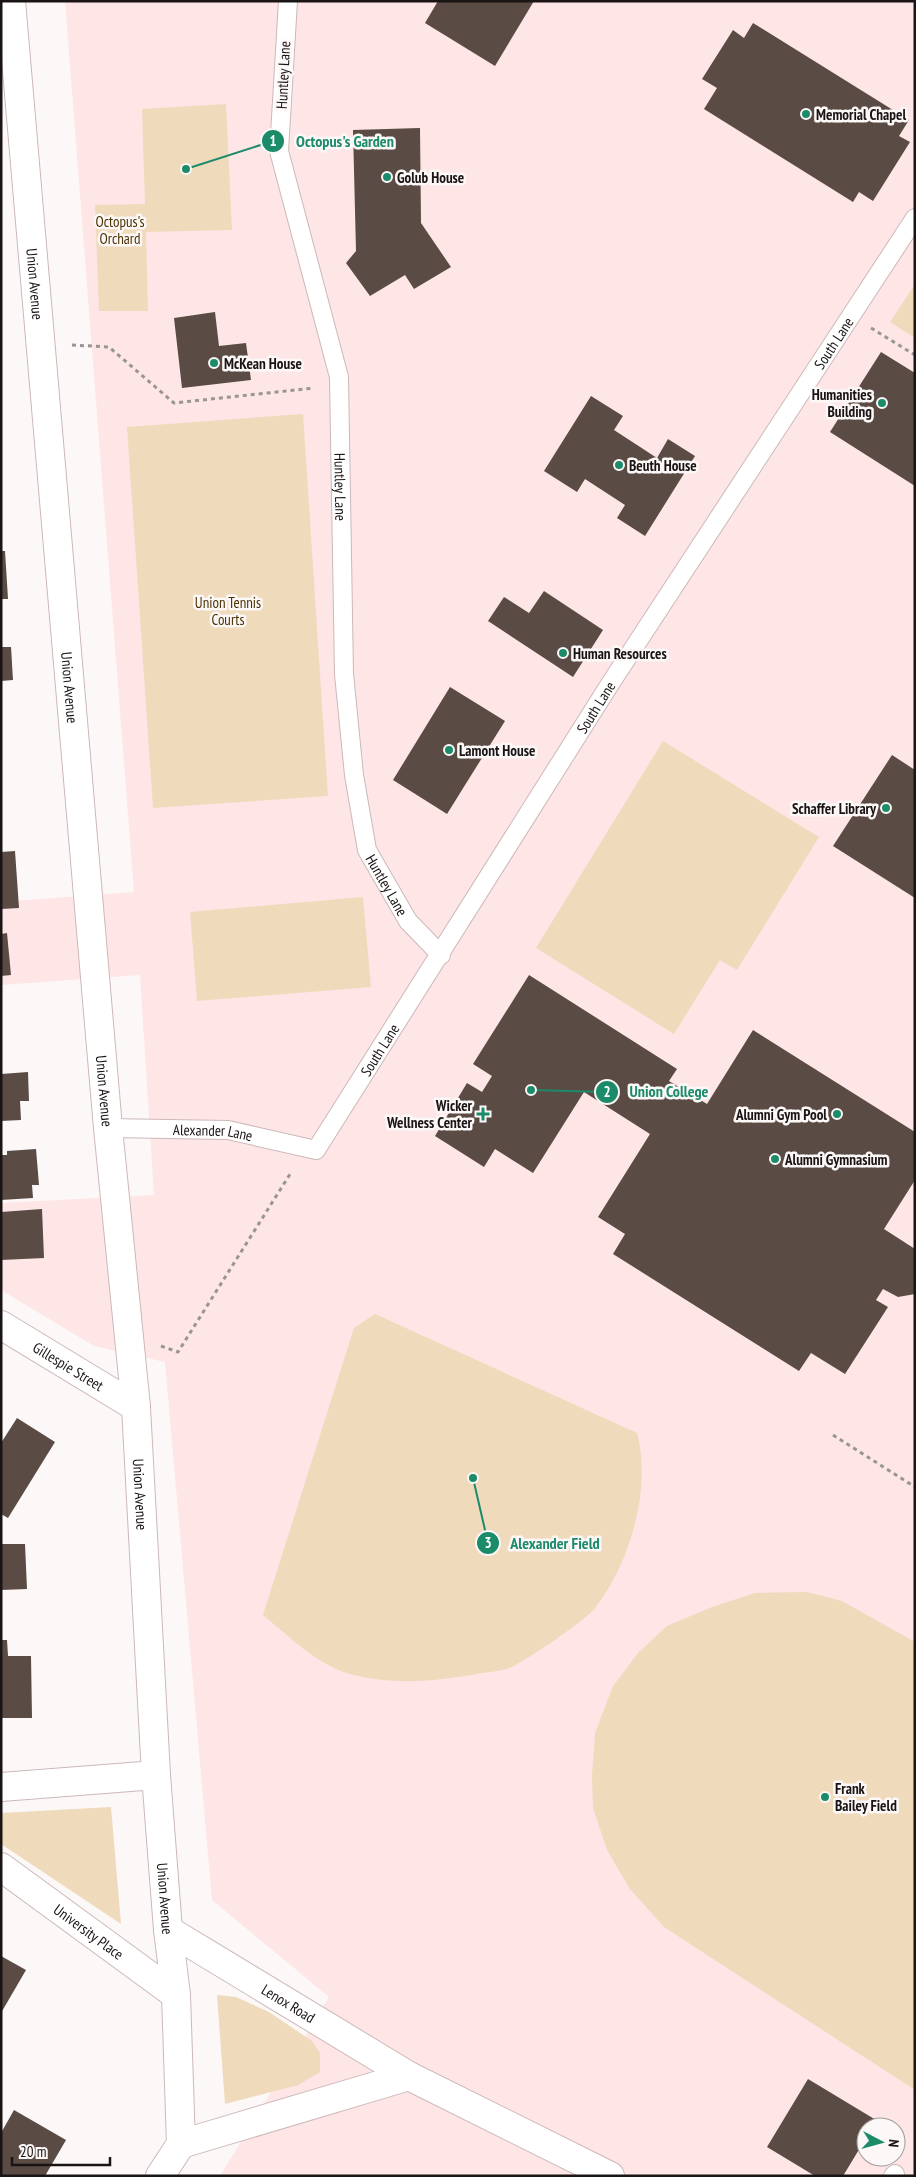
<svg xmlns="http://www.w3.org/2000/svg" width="916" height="2177" font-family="'PT Sans Narrow',sans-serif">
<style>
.built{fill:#fee5e6;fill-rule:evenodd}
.green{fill:#f0dabc}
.building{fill:#5a4b44}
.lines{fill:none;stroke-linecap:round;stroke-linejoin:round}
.lane-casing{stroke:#cdb8b9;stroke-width:20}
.street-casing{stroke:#cdb8b9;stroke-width:30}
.path{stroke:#9a9595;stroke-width:3;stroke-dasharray:4 4;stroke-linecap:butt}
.lane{stroke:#fff;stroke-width:18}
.street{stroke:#fff;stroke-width:28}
.poi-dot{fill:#1c8b6a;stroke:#fcf8f8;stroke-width:2}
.labels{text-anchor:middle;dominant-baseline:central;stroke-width:5;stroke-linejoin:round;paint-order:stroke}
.street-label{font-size:15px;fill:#1b1414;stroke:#fcf8f8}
.poi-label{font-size:15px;font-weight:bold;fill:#1b1414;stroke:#fcf8f8;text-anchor:start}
.park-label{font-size:15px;fill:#4c3202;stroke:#fcf8f8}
.leader{fill:none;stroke:#1c8b6a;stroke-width:2}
.callout-dot{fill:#1c8b6a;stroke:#fcf8f8;stroke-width:2}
.mark-label{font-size:15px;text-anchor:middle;font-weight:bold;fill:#fff}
.callout-label{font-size:16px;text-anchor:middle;font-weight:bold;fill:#1c8b6a;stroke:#fcf8f8;stroke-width:5;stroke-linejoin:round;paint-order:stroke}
</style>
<rect width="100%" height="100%" fill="#fcf8f8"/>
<path class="built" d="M65,1h850v2175h-695l109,-179 -117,-97 -47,-538 -71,-16 -93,-56v-87l153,-8 -14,-220 -139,10v-83l133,-10zM866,2127h30v30h-30z"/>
<g class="green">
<polygon points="226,104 232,230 146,232 148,311 99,311 95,205 145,204 142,109"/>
<polygon points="915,284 915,338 890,322"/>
<polygon points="303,414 328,796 153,808 127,427"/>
<polygon points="663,741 819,837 737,970 720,960 674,1034 536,948"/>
<polygon points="363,897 371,987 197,1001 190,912"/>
<path d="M375,1314l262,119c15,56 -7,130 -42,175 -10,13 -67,51 -83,59 -9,4 -21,5 -30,6 -43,8 -88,13 -132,1 -34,-10 -60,-37 -87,-59l91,-287z"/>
<polygon points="807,1592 842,1601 915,1642 915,2090 664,1927 630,1889 607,1850 593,1808 592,1775 595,1733 613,1686 638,1653 667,1626 712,1607 755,1593"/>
<polygon points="111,1807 121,1924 1,1844 1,1813"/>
<polygon points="217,1995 236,1997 269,2012 312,2041 320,2053 320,2072 298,2085 225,2104"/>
</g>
<g class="building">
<polygon points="438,1 534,1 495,66 425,23"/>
<polygon points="753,23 909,120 899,136 910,142 873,201 859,192 853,202 704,109 717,88 702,79 733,30 744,38"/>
<polygon points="420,128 421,223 451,267 414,289 405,275 370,296 346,263 356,251 353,130"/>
<polygon points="215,312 219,346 246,343 251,380 182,388 174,318"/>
<polygon points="881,352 915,373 915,486 830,432"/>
<polygon points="591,396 623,416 614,430 657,458 668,439 695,456 645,536 617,518 625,505 585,479 577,492 544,471"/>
<polygon points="1,551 5,551 8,599 1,599"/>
<polygon points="544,591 603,630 573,677 488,621 504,597 529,613"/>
<polygon points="1,647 11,647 13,680 1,681"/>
<polygon points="450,687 505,721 447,814 393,780"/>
<polygon points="892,755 915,770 915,898 833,846"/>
<polygon points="15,851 19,908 1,909 1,852"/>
<polygon points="7,933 11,975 1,976 1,934"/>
<polygon points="529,975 677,1069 669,1081 707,1104 753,1030 915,1132 915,1180 884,1229 915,1249 915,1294 898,1297 883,1289 876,1300 888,1307 845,1374 811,1353 799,1371 613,1254 625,1234 598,1217 650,1134 584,1092 533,1173 495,1149 484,1167 435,1136 467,1083 482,1092 492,1076 473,1064"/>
<polygon points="28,1072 29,1101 20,1101 21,1120 1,1121 1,1074"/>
<polygon points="36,1149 39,1185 32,1185 33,1198 1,1200 1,1155 7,1155 7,1151"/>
<polygon points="42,1209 44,1258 1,1260 1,1212"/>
<polygon points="17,1418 55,1442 8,1518 1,1514 1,1443"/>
<polygon points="1,1544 25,1544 27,1589 1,1590"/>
<polygon points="1,1640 7,1640 8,1656 31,1656 32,1718 1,1718"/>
<polygon points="1,1956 26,1970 1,2013"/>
<polygon points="808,2079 876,2120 872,2127 866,2127 866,2138 843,2176 815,2176 767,2147"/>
<polygon points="14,2110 66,2140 45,2176 1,2176 1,2133"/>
</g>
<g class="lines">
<defs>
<g id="lane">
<path id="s1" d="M288,1l-9,150 60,226 5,297 10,101 13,75 41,71 33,34"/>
<path id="s2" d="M108,1128l120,2 88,20 294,-466 305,-466"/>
<polyline points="893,2176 895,2174"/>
</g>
<g id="street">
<path id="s3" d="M11,1l97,1127 28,279 20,368 12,155 8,65 5,149 -21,32"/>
<path id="s4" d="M1,1325l135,82"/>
<polyline points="1,1787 156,1775"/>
<path id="s5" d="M1,1867l175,128"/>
<path id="s6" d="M168,1930l241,146 201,100"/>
<polyline points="181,2144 409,2076"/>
</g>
</defs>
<use href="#lane" class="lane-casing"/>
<use href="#street" class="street-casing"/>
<g class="path">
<polyline points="871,328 915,355"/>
<polyline points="72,345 109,347 174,403 314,388"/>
<polyline points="161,1346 178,1352 292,1171"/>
<polyline points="833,1435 915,1487"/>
</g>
<use href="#lane" class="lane"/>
<use href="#street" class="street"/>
</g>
<g class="poi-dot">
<circle cx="806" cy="114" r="5"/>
<circle cx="387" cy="177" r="5"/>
<circle cx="214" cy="363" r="5"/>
<circle cx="882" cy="403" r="5"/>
<circle cx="619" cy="465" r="5"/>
<circle cx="563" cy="653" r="5"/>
<circle cx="449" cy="750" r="5"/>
<circle cx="886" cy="808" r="5"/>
<path d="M480.5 1106.5h5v5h5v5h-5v5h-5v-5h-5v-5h5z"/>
<circle cx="837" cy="1114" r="5"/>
<circle cx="775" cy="1159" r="5"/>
<circle cx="825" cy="1797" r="5"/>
</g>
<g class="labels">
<g class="street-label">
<text transform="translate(283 75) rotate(-87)">Huntley Lane</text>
<text stroke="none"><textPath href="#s3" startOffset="284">Union Avenue</textPath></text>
<text stroke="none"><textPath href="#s2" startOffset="1169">South Lane</textPath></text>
<text stroke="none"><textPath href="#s1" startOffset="494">Huntley Lane</textPath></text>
<text stroke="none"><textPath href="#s3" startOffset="689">Union Avenue</textPath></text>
<text stroke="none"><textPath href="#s2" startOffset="734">South Lane</textPath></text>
<text stroke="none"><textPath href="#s1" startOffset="899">Huntley Lane</textPath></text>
<text stroke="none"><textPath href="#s2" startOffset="329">South Lane</textPath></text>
<text stroke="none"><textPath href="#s3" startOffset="1094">Union Avenue</textPath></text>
<text stroke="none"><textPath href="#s2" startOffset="105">Alexander Lane</textPath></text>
<text stroke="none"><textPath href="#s4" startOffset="79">Gillespie Street</textPath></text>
<text stroke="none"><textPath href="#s3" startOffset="1499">Union Avenue</textPath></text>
<text stroke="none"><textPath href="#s3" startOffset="1904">Union Avenue</textPath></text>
<text stroke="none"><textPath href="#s5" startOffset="109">University Place</textPath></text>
<text stroke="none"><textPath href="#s6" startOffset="141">Lenox Road</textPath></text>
</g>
<g class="poi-label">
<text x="816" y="114">Memorial Chapel</text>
<text x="397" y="177">Golub House</text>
<text x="224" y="363">McKean House</text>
<text x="872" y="394" text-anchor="end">Humanities<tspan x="872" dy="17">Building</tspan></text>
<text x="629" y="465">Beuth House</text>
<text x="573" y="653">Human Resources</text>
<text x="459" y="750">Lamont House</text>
<text x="876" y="808" text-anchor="end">Schaffer Library</text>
<text x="472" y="1105" text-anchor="end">Wicker<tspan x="472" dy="17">Wellness Center</tspan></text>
<text x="827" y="1114" text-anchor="end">Alumni Gym Pool</text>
<text x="785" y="1159">Alumni Gymnasium</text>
<text x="835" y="1788">Frank<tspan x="835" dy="17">Bailey Field</tspan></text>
</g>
<g class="park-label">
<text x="120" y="221">Octopus's<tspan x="120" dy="17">Orchard</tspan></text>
<text x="228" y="602">Union Tennis<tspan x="228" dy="17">Courts</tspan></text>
</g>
</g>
<path class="leader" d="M186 169L273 141M531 1090L607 1092M473 1478L488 1543"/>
<g class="callout-dot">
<circle cx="186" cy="169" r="5"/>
<circle cx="531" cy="1090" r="5"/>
<circle cx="473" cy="1478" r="5"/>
<circle cx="273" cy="141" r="12"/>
<circle cx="607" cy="1092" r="12"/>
<circle cx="488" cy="1543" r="12"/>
</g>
<g class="mark-label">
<text x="273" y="146">1</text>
<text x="607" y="1097">2</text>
<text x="488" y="1548">3</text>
</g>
<g class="callout-label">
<text x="345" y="147">Octopus's Garden</text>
<text x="669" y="1097">Union College</text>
<text x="555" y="1549">Alexander Field</text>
</g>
<rect width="916" height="2177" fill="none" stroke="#1b1414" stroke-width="5"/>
<g transform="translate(881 2142) rotate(96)"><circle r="24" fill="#fcf8f8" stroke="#a29d9d"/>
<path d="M0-4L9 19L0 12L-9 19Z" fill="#1c8b6a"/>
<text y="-8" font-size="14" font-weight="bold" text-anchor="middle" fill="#1b1414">N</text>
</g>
<path d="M12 2157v8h98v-8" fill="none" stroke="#1b1414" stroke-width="2.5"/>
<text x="20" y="2157" font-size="15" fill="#1b1414" stroke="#fcf8f8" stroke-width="4" paint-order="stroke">20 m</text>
</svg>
